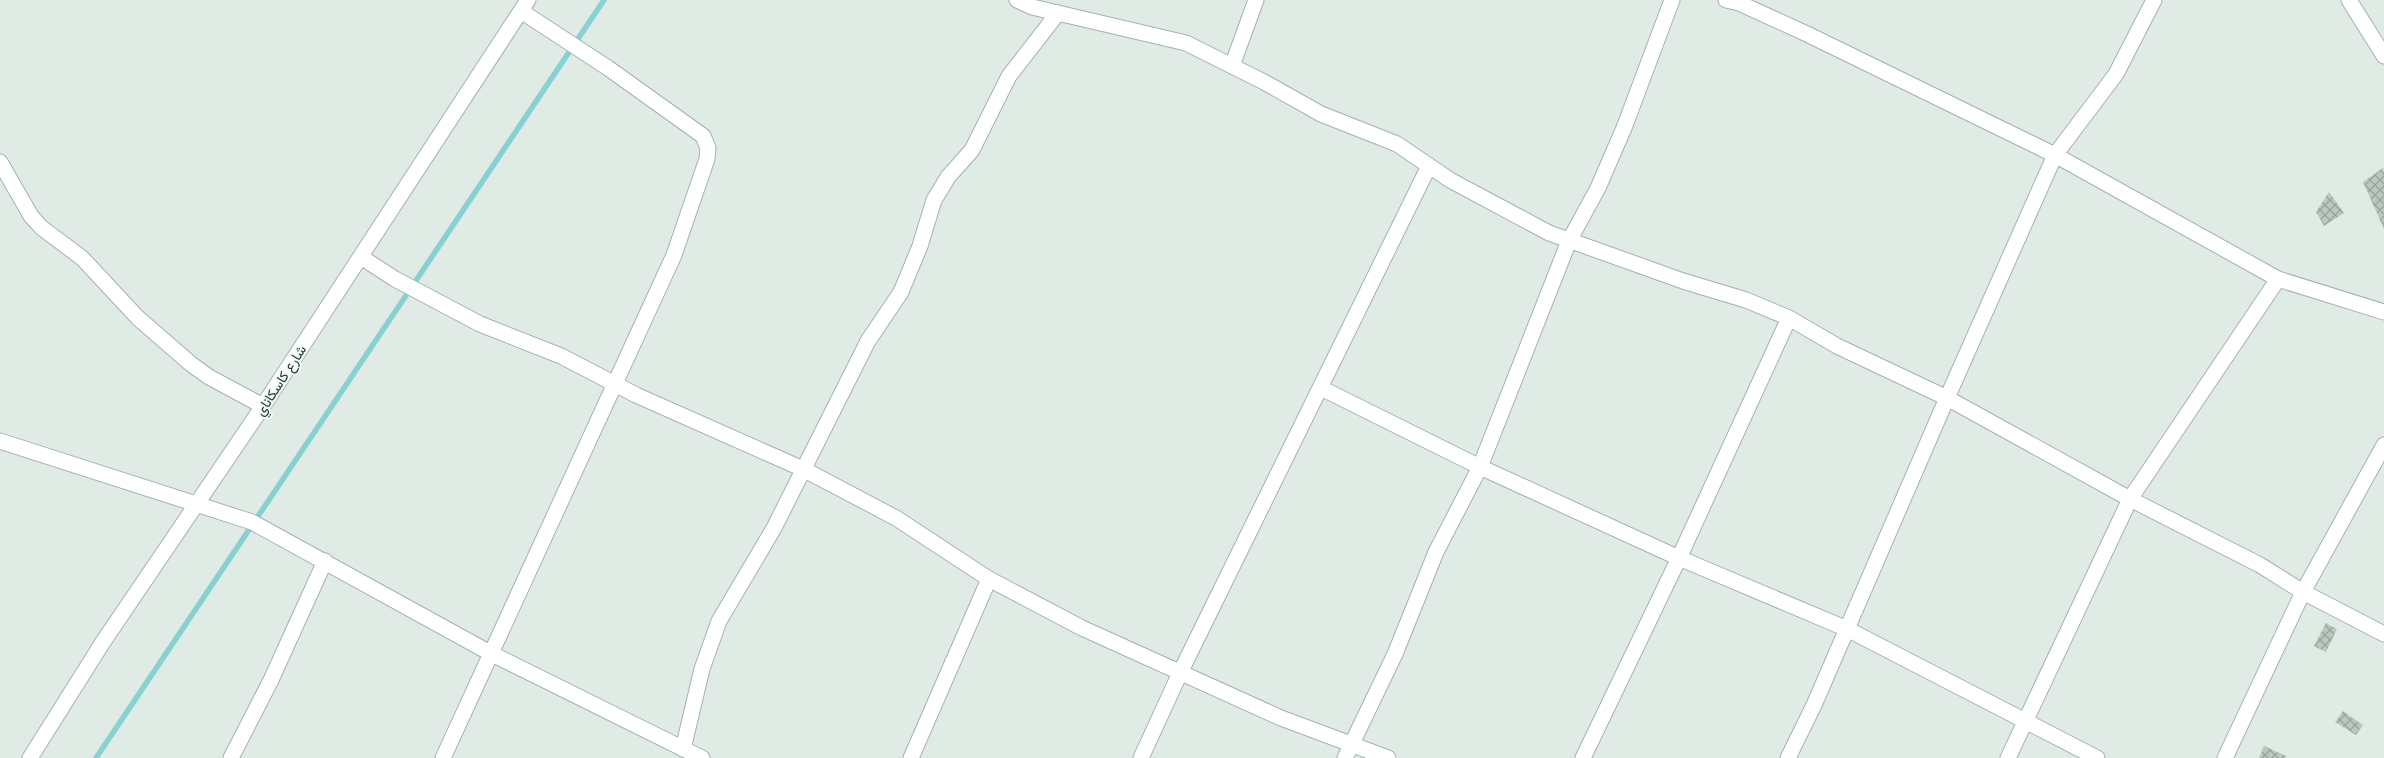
<svg xmlns="http://www.w3.org/2000/svg" width="2384" height="758" font-family="'Golos Text',Vazirmatn,sans-serif">
<style>
.lines{fill:none;stroke-linecap:round;stroke-linejoin:round}
.stream{stroke:#87d1d2;stroke-width:5.5}
.building{fill:url(#building-cross-hatch)}
.minor-casing{stroke:#a3b3ab;stroke-width:17}
.tertiary-casing{stroke:#a3b3ab;stroke-width:17}
.minor{stroke:#fff;stroke-width:15}
.tertiary{stroke:#fff;stroke-width:15}
.labels{text-anchor:middle;dominant-baseline:central;stroke-width:4;stroke-linejoin:round;paint-order:stroke}
.street-label{font-size:14px;fill:#213c31;stroke:#f1f8f3}
</style>
<defs>
<pattern id="building-cross-hatch" width="8" height="8" patternUnits="userSpaceOnUse" patternTransform="scale(1.25)"><rect width="8" height="8" fill="#b9c9c0"/><path d="M0 0l8 8M0 8l8-8" fill="none" stroke="#96a49d"/></pattern>
</defs>
<rect width="100%" height="100%" fill="#e0ebe5"/>
<g class="lines">
<polyline class="stream" points="96,758 604,0"/>
</g>
<g class="building">
<polygon points="2383,168 2384,172 2384,229 2363,182"/>
<polygon points="2329,192 2344,213 2324,226 2316,212"/>
<polygon points="2326,623 2337,629 2326,652 2314,646"/>
<polygon points="2343,711 2363,725 2356,735 2335,722"/>
<polygon points="2264,746 2286,756 2285,758 2259,758"/>
</g>
<g class="lines">
<defs>
<g id="minor">
<polyline points="1017,0 1032,7 1186,43 1264,82 1321,114 1397,144 1450,180 1549,233 1683,281 1746,300 1789,318 1837,346 1947,398 1814,705 1788,758"/>
<polyline points="1726,0 1739,3 1807,34 2055,155 2116,74 2154,0"/>
<polyline points="2349,0 2384,56"/>
<polyline points="1232,66 1256,0"/>
<polyline points="0,162 31,216 42,228 82,258 138,318 191,364 209,377 263,406"/>
<polyline points="361,257 395,279 480,324 561,356 636,395 803,469 896,518 989,579 1082,628 1281,718 1388,758"/>
<polyline points="2384,312 2278,279 2055,155 1947,398 2130,499 2260,565 2303,592 2384,634"/>
<polyline points="1321,388 1480,467 1679,558 1847,629 2097,758"/>
<polyline points="0,441 252,522 492,654 702,758"/>
<polyline points="683,749 702,669 719,621 774,528 868,341 901,292 920,246 934,200 948,177 972,150 1009,76 1058,13"/>
<polyline points="231,758 271,680 325,561"/>
<polyline points="443,758 674,255 707,159 708,148 703,136 608,68 521,11"/>
<polyline points="911,758 989,579"/>
<polyline points="1141,758 1180,673 1429,166"/>
<polyline points="1345,758 1395,654 1436,552 1480,467 1569,241 1598,188 1624,128 1672,0"/>
<polyline points="1583,758 1679,558 1789,318"/>
<polyline points="2008,758 2130,499 2278,279"/>
<polyline points="2225,758 2303,592 2384,445"/>
</g>
<polyline id="tertiary" points="30,758 103,642 263,406 528,0"/>
</defs>
<use href="#minor" class="minor-casing"/>
<use href="#tertiary" class="tertiary-casing"/>
<use href="#minor" class="minor"/>
<use href="#tertiary" class="tertiary"/>
</g>
<g class="labels">
<g class="street-label">
<text transform="translate(280 380) rotate(-57)">شارع كاسكاناي</text>
</g>
</g>
</svg>
